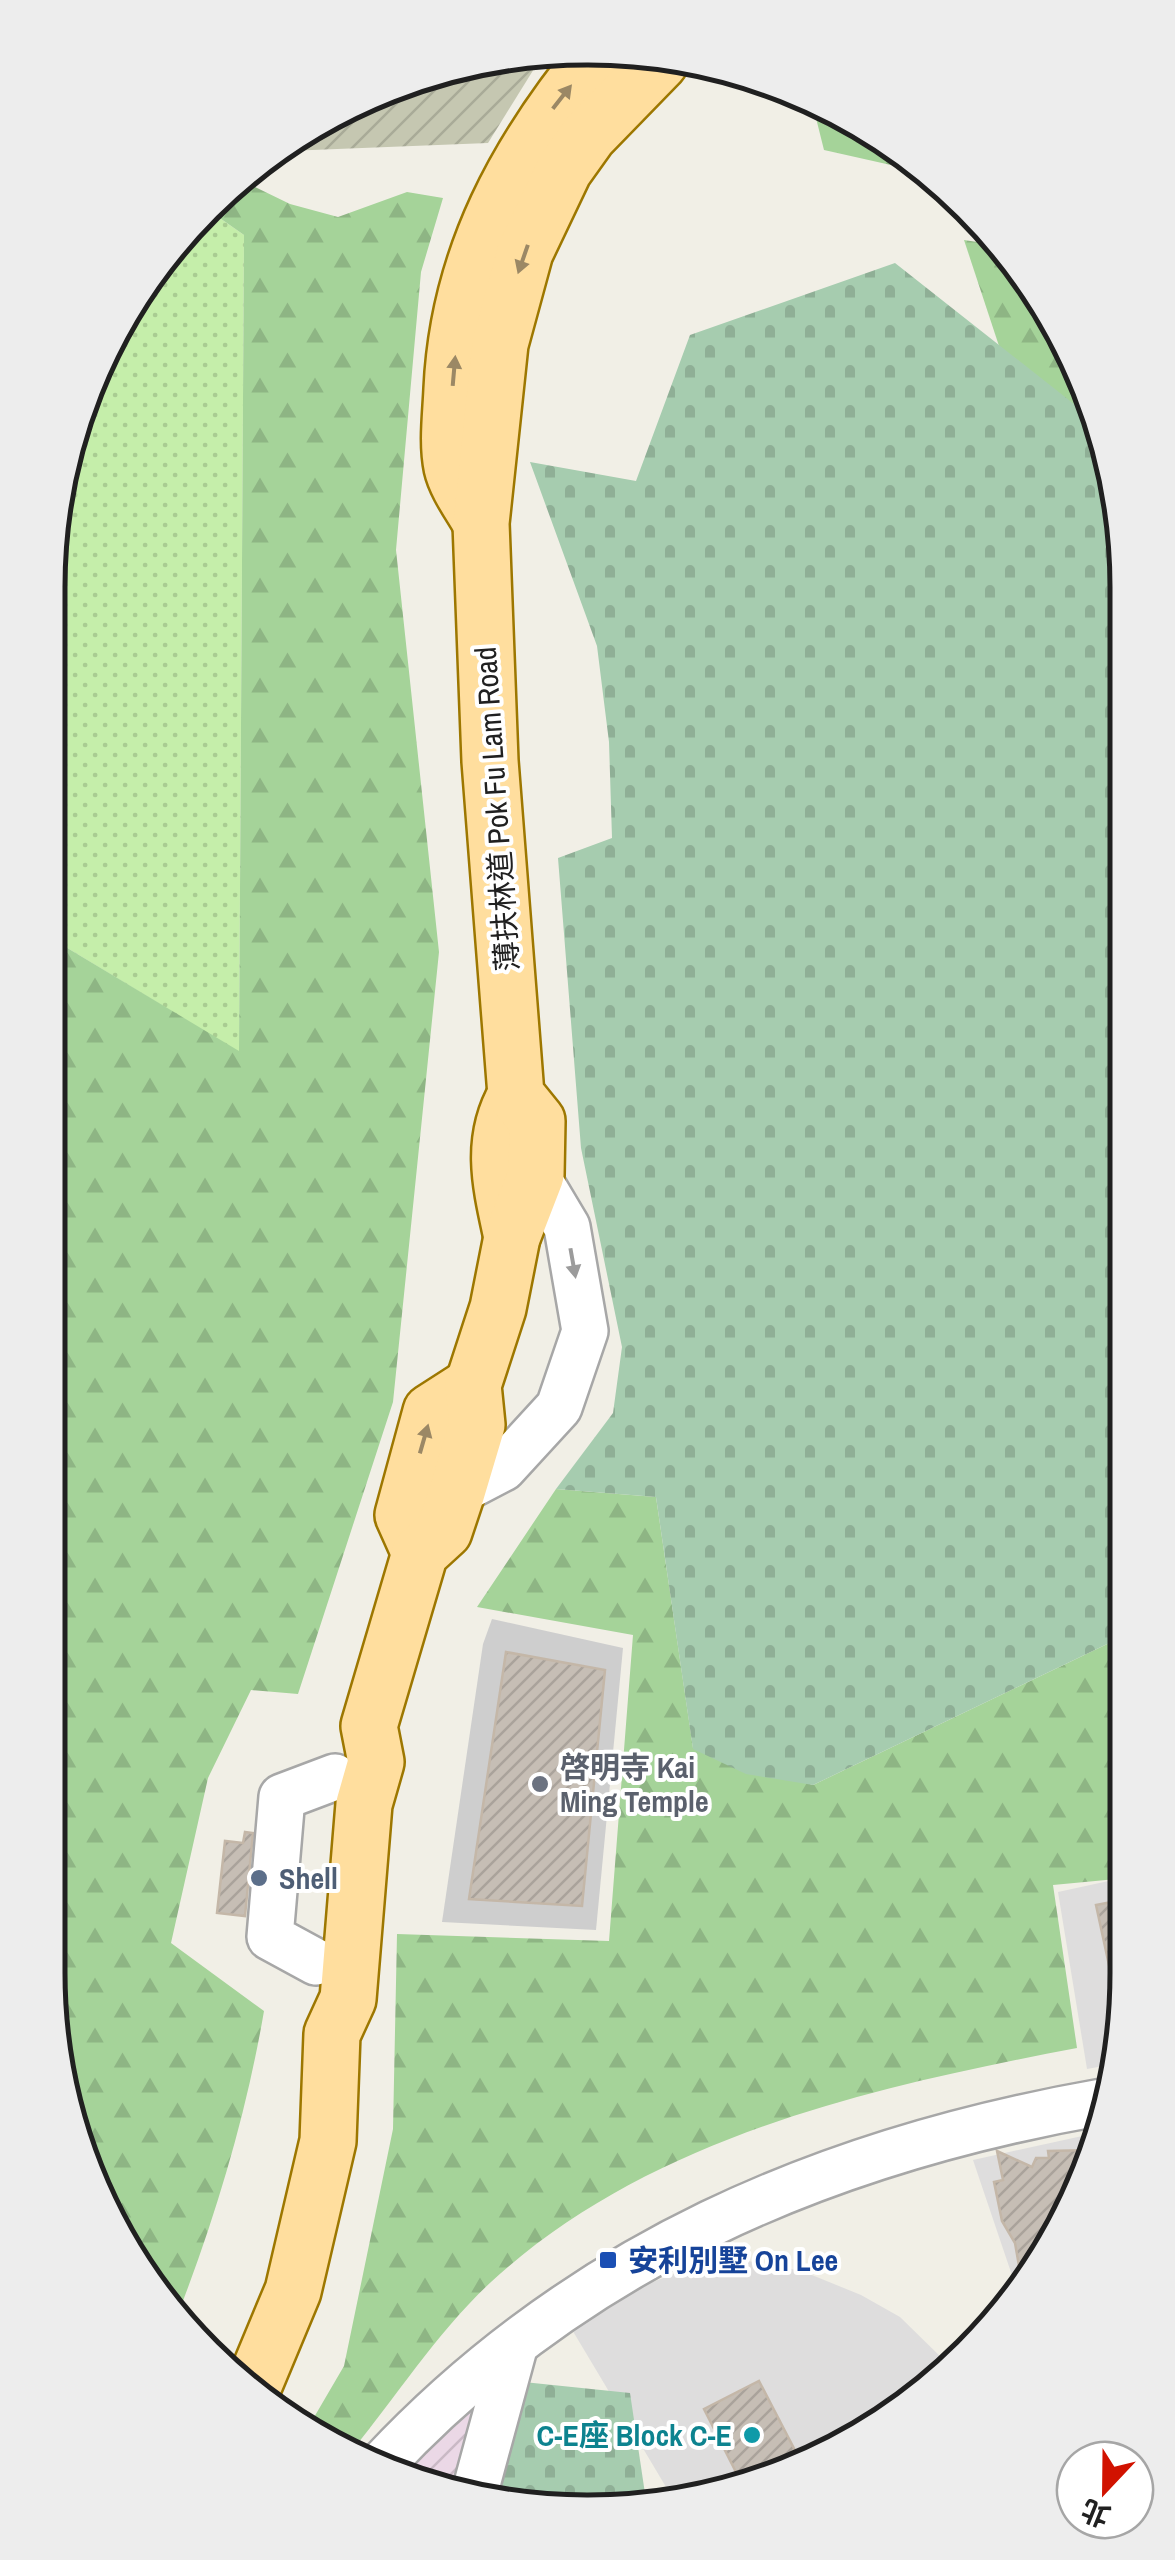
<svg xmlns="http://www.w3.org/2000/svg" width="1175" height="2560" font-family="'Archivo Narrow','Noto Sans TC',sans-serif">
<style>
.residential{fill:#dedddd}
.industrial{fill:url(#industrial-furrows)}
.religious{fill:#cecece}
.construction{fill:url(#construction-furrows)}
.grass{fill:url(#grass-dots)}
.forest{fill:url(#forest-firs)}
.cemetery{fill:url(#cemetery-stones)}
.building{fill:url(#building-hatch);stroke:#c4b7a8;stroke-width:2.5}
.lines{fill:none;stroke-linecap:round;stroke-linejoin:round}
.minor-casing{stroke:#a7a7a7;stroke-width:50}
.major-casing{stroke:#9d7700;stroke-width:60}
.minor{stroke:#fff;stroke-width:45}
.major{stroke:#ffde9e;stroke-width:55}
.oneway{fill:#9b8865}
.oneway2{fill:#9b9b9b}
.worship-dot{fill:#6b7280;stroke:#fff;stroke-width:4}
.service-dot{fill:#5c6f8a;stroke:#fff;stroke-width:4}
.transit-dot{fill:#1a4fb4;stroke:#fff;stroke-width:4}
.culture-dot{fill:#0f9aa8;stroke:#fff;stroke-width:4}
.labels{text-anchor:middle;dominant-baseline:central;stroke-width:8;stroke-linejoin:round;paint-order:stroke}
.street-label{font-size:30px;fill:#202020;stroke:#fff}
.worship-label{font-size:30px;font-weight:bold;fill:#5b616d;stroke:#fff;text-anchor:start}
.service-label{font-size:30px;font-weight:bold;fill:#4e5e75;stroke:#fff;text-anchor:start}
.transit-label{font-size:30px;font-weight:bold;fill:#164399;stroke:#fff;text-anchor:start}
.culture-label{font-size:30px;font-weight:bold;fill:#0d838f;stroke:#fff;text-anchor:end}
.rim{fill:none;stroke:#202020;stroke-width:5}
</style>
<defs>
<pattern id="industrial-furrows" width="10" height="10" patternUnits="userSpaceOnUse" patternTransform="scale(2.5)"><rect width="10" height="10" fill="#ebd8e6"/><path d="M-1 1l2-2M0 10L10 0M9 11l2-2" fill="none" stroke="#c9b9c5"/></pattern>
<pattern id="construction-furrows" width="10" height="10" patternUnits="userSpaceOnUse" patternTransform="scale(2.5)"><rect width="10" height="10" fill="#c5c7b1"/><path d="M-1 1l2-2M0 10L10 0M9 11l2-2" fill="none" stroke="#a9ab98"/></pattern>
<pattern id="grass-dots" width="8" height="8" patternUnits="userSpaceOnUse" patternTransform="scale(2.5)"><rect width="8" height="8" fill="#c5eeaa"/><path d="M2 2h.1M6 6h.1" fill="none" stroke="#a9cc92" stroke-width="1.8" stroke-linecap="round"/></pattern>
<pattern id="forest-firs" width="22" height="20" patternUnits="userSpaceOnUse" patternTransform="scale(2.5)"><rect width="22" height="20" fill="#a5d399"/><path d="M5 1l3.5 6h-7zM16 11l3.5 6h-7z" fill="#8eb584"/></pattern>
<pattern id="cemetery-stones" width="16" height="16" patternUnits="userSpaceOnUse" patternTransform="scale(2.5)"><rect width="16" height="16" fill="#a6ccaf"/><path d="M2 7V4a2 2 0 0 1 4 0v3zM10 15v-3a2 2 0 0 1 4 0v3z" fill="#8faf96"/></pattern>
<pattern id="building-hatch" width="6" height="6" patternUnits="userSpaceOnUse" patternTransform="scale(2.5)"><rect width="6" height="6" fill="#c6beb5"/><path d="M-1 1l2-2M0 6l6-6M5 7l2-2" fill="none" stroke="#aaa39b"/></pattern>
</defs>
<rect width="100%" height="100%" fill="#f1efe6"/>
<g class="residential">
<polygon points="1127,1877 1127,1973 1109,2065 1087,2069 1058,1892"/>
<polygon points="1096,2133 1087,2179 1017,2290 973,2160"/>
<polygon points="743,2260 802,2271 861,2295 900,2317 949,2365 857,2440 675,2502 571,2328 647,2284 698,2265"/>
</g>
<polygon class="industrial" points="496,2377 464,2495 404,2473"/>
<polygon class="religious" points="492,1619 623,1648 596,1930 442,1922 483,1644"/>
<polygon class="construction" points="542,56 488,143 287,151 380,89"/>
<polygon class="grass" points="204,207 244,235 239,1052 64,946 48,943 48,587 88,381"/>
<g class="forest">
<polygon points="811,98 916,159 931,174 824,150"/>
<path d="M243,181l47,23 48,13 69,-25 36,6 -22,74 -25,278 43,402 -46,450 -95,292 -47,-4 -43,88 -37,165 93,68c-18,105 -49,208 -88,308l-100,-172 -28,-175v-1028l16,2 175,105 5,-816 -40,-28z"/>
<polygon points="964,240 1003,246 1016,258 1086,380 1110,471 1034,452"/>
<path d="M556,1489l100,8 37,251 120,37 313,-150 1,243 -74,7 24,163c-205,39 -428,89 -586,234 -53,49 -95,115 -141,171l-44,-22 38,-65 49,-237 4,-195 212,7 24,-306 -156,-28z"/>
</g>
<g class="cemetery">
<polygon points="895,263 1098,423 1123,516 1126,1635 813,1785 746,1774 693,1749 656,1497 556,1489 613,1413 622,1347 581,1148 558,858 612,838 609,742 597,646 530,462 636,481 690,335"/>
<polygon points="514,2381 630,2393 647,2507 483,2502"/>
</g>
<g class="building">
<polygon points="506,1652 605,1670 582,1906 469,1899"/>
<polygon points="245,1832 253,1833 245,1916 217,1913 225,1841 243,1843"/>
<polygon points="1127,1899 1128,1973 1124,1992 1115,1993 1096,1905"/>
<polygon points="1092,2150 1087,2179 1022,2283 1015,2243 1002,2221 994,2182 1003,2180 997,2151 1032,2167 1036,2158 1049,2158 1048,2151"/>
<polygon points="759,2381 800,2460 740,2480 704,2409"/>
</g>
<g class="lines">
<defs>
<g id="minor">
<polyline points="457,1492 503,1468 559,1407 585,1331 567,1227 536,1175"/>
<polyline points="316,1962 270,1937 282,1797 335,1777"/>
<path d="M382,2464c195,-208 442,-313 720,-362"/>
<polyline points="473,2499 514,2348"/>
</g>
<g id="major">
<path d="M480,521c-9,-16 -24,-36 -28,-54 -5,-24 -1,-53 0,-78 6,-132 65,-239 148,-339"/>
<path d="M512,1237c-11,-51 -23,-96 4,-142"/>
<polyline points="420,1553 403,1515 431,1412 473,1385"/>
<polyline points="253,2387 293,2291 328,2141 332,2034 348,1999 364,1804 376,1762 369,1726 420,1553 444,1531 457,1492 477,1425 473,1385 498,1308 512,1237 536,1175 537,1121 516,1095 490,761 481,523 500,344 525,252 564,170 589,135 660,62"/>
</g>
</defs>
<use href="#minor" class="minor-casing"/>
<use href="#major" class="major-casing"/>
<use href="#minor" class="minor"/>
<use href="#major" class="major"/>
</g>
<defs><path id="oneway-solid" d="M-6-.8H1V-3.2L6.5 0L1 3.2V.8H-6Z" transform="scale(2.5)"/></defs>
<g class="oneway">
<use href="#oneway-solid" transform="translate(562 97) rotate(-52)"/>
<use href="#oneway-solid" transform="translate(523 259) rotate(109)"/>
<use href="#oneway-solid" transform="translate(454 371) rotate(-85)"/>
<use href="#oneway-solid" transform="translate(424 1439) rotate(-74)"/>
</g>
<use class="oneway2" href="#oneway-solid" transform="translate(573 1263) rotate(80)"/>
<circle class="worship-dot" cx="540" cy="1784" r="10"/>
<circle class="service-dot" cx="259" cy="1878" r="10"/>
<rect class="transit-dot" x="598" y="2250" width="20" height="20" rx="5"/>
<circle class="culture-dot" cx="752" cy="2435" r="10"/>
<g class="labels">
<g class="street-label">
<text transform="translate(496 809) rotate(-94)">薄扶林道 Pok Fu Lam Road</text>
</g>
<g class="worship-label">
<text x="560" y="1767">啓明寺 Kai<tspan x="560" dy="34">Ming Temple</tspan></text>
</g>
<g class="service-label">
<text x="279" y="1878">Shell</text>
</g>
<g class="transit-label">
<text x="628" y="2260">安利別墅 On Lee</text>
</g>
<g class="culture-label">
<text x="732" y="2435">C-E座 Block C-E</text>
</g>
</g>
<path d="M0 0H1175V2560H0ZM587 65H588A522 522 0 0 1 1110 587V1973A522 522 0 0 1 588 2495H587A522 522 0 0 1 65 1973V587A522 522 0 0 1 587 65Z" fill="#ededed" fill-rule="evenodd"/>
<path class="rim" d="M587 65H588A522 522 0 0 1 1110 587V1973A522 522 0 0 1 588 2495H587A522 522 0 0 1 65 1973V587A522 522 0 0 1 587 65Z"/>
<g transform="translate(1105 2490) rotate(202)"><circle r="48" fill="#ffffff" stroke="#a6a6a6" stroke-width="2.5"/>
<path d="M0-8L18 38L0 25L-18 38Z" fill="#d11200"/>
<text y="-15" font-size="28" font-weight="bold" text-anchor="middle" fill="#202020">北</text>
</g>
</svg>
